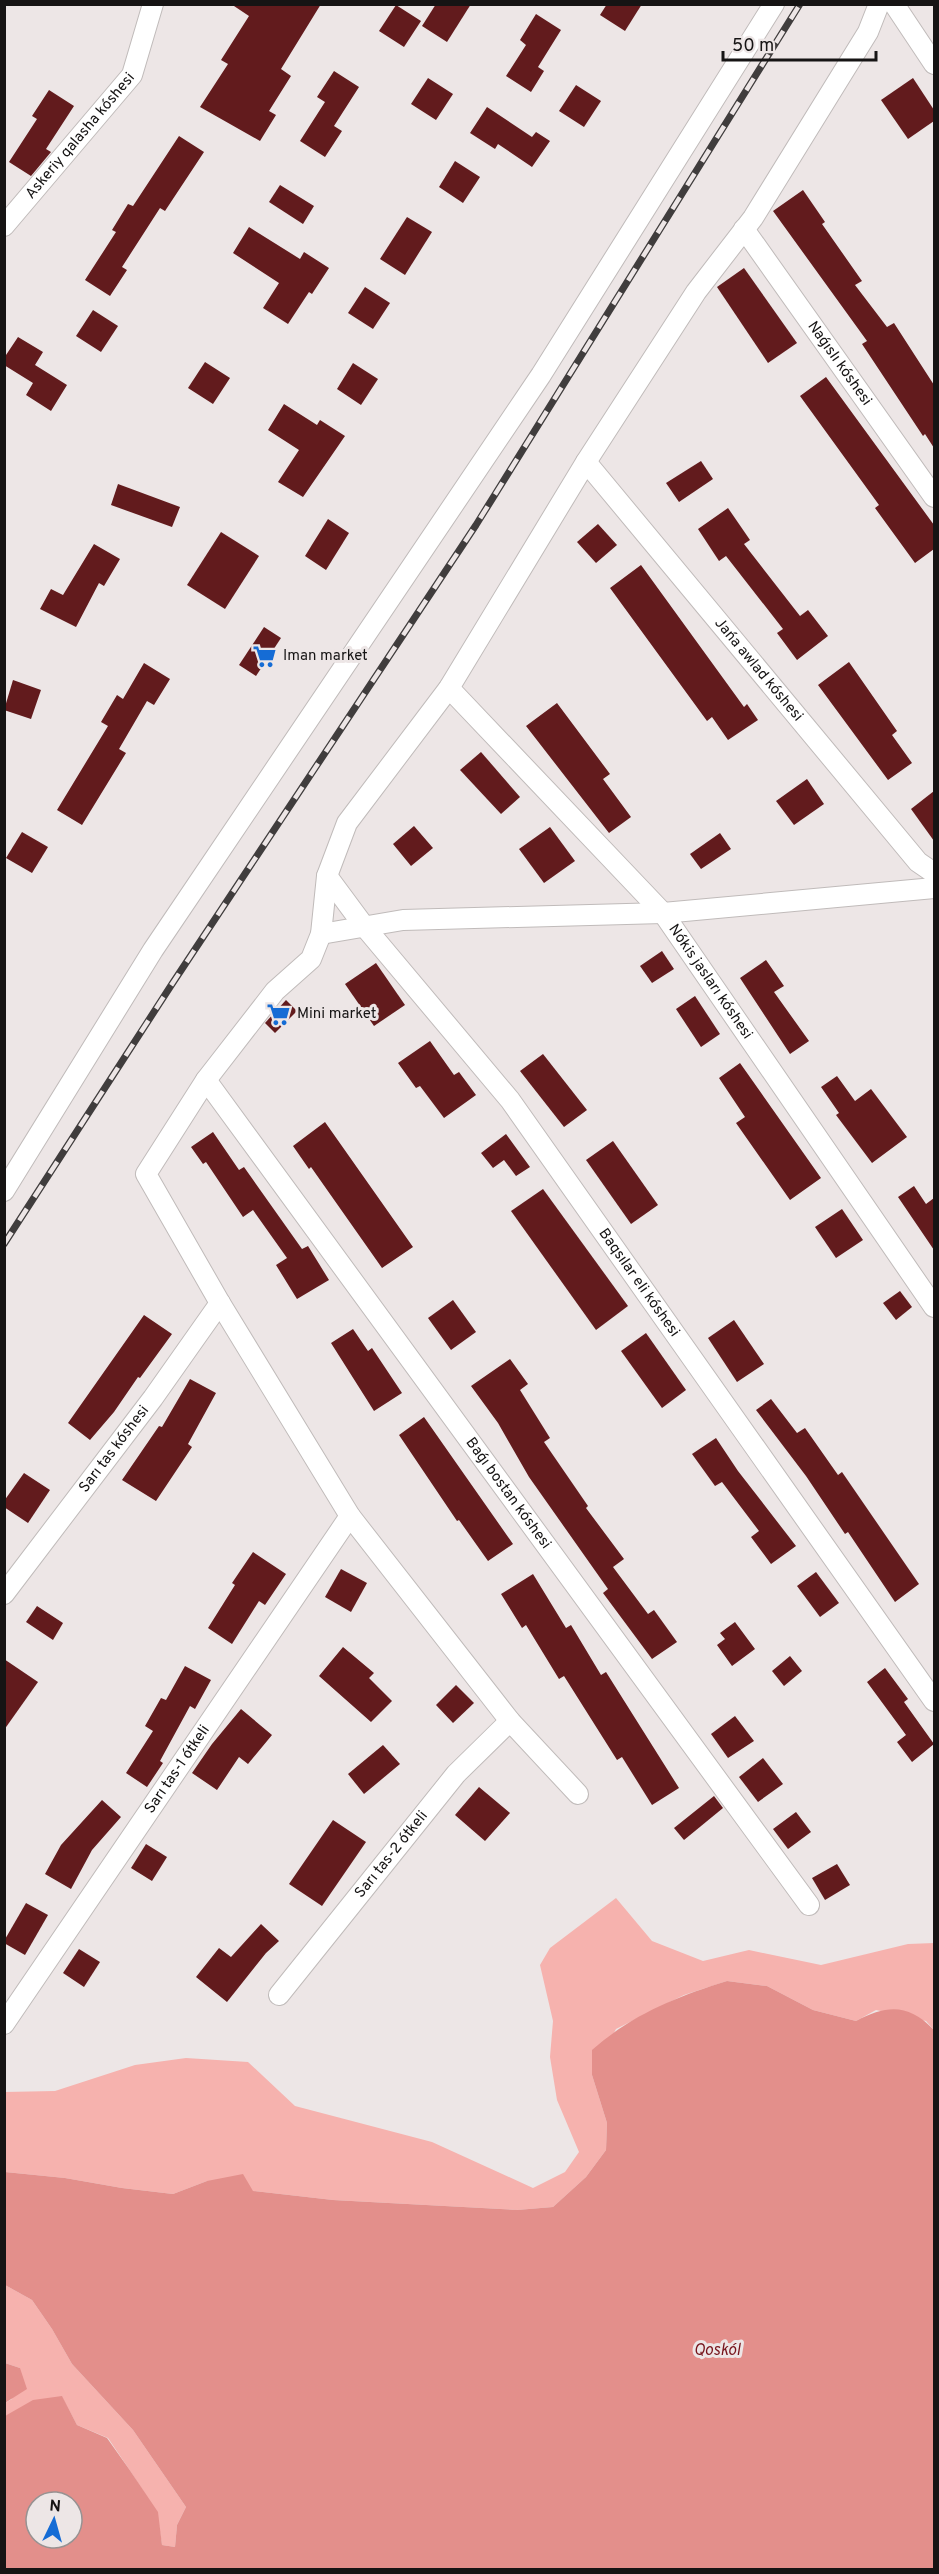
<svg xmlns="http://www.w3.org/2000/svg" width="939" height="2574" font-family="Overpass,sans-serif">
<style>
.green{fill:#f6b2ae}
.water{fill:#e38f8b;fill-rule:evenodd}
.building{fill:#621b1d}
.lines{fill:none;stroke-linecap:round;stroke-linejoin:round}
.minor-casing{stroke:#c0bbba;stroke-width:22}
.minor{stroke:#fff;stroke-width:20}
.rail-casing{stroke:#403d3d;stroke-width:7}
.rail{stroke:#ede6e6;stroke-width:4.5;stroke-dasharray:14;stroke-linecap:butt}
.labels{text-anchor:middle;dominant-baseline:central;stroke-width:6;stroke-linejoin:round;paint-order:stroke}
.street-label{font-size:15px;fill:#161414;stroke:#ede6e6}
.poi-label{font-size:15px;fill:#161414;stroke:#ede6e6;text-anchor:start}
.water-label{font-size:16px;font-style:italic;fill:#76131b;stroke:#ede6e6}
</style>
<rect width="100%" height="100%" fill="#ede6e6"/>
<g class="green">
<polygon points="616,1898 652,1941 703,1961 749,1950 821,1965 908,1944 934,1943 934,2030 926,2021 876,2010 856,2021 813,2010 767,1986 727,1981 684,1995 616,2029 592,2075 607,2123 606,2150 586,2177 553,2207 517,2210 333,2200 253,2191 207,2181 173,2194 122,2188 65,2178 5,2172 4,2092 55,2091 135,2065 186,2058 248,2062 295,2106 432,2142 533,2188 565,2172 579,2152 557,2100 550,2057 553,2021 540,1965 550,1948"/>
<polygon points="5,2285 32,2300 52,2329 72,2364 133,2430 186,2507 177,2525 175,2547 162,2545 157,2512 129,2469 108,2438 77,2425 62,2397 5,2416 5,2403 12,2399 20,2368 5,2363"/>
</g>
<g class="water">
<path d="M727,1981l40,5 46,24 43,11c31,-16 52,-18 78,9v539h-929v-153l28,-16 29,-4 15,29 30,13 22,31 29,43 4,33 13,2 2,-22 9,-18 -53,-77 -61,-66 -20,-35 -20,-29 -27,-15v-113l60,6 57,10 51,6 34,-13 36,-7 10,17 80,9 184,10 36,-3 33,-30 20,-27 1,-27 -15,-48v-25c41,-36 84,-53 135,-69zM36,2502h36v36h-36z"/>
<polygon points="5,2363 20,2368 27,2389 5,2403"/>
</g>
<g class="building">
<polygon points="231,4 321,4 281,69 291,76 269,111 276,115 260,141 200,107 228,64 221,60 249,16"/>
<polygon points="436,4 471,4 447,42 422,26"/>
<polygon points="607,4 642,4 625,31 600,15"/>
<polygon points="396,5 421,21 404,47 379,31"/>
<polygon points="536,14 561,30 538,67 544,71 531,92 506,76 526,45 520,40"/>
<polygon points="334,71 359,87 334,126 342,131 325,157 300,141 325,102 317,97"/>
<polygon points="428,78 453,94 436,120 411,104"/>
<polygon points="913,78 934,110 934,121 908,139 881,100"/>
<polygon points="576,85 601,101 584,127 559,111"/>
<polygon points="49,90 74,106 46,149 51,152 31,176 9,162 37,119 32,116"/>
<polygon points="487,107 532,137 536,132 550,141 532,167 498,144 495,149 470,133"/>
<polygon points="179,136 204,152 165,211 160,208 122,267 127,270 110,296 85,280 116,232 112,230 128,204 133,206"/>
<polygon points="455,161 480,177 463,203 439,187"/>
<polygon points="280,185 314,206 303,224 269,202"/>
<polygon points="803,190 825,222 822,224 862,281 855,285 887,327 894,323 934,385 934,448 925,434 923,436 862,344 867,341 773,211"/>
<polygon points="407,217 432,232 405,275 380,259"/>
<polygon points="249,227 300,259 304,252 329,268 312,294 309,292 288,324 263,308 279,283 233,253"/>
<polygon points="744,268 797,343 768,363 717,287"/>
<polygon points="365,287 390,303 373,329 348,313"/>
<polygon points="93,310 118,326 101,352 76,336"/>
<polygon points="18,337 43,352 35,365 67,385 51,411 26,395 33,383 4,365 4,358"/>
<polygon points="205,362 230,378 213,404 188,388"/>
<polygon points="353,363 378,379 361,405 337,389"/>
<polygon points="826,377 934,525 934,549 915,563 875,508 879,505 800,396"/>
<polygon points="284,404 317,425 320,420 345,436 303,497 278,482 299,450 268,430"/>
<polygon points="701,461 713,479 679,502 666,483"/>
<polygon points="118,484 180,507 172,527 111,505"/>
<polygon points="728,508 750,540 744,544 800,616 808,610 828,636 797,660 777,633 783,629 726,556 719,561 698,529"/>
<polygon points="328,519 349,533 326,570 305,556"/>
<polygon points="598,524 617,545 596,563 577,542"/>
<polygon points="221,532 259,556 225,609 187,585"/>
<polygon points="94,544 120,559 104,586 99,583 76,627 40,609 51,589 63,595"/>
<polygon points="641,565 744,707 747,704 758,720 728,740 712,717 707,721 610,588"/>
<polygon points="264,627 281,638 256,676 239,665"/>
<polygon points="849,662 897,731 892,735 912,763 888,780 818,685"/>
<polygon points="144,663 170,679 154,705 147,701 119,749 126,753 82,825 57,810 108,726 101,722 117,695 123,699"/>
<polygon points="13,680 41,690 31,719 4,710"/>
<polygon points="557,703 610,774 603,779 631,817 609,833 526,726"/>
<polygon points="481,752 520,797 501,814 460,770"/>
<polygon points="807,779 824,804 794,825 776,801"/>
<polygon points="934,791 934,841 911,809"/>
<polygon points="414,826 433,848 411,866 393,844"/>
<polygon points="550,827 575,861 544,883 519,849"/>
<polygon points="22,832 48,847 32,873 6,858"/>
<polygon points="720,833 731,849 701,869 690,854"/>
<polygon points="662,951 674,969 652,983 640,966"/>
<polygon points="766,960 784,986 774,992 809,1041 790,1054 740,978"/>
<polygon points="376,963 405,1005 374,1026 345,984"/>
<polygon points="695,996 720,1034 701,1047 676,1009"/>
<polygon points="286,1000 297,1011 275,1033 265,1023"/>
<polygon points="430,1041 454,1075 459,1072 476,1095 444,1118 420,1086 416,1088 398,1063"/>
<polygon points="543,1054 587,1110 564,1127 520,1071"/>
<polygon points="740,1063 821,1178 790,1200 736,1123 745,1117 719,1078"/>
<polygon points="837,1076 855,1101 871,1089 907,1137 872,1163 836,1115 839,1113 821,1087"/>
<polygon points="325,1122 413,1247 382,1268 311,1167 309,1169 293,1146"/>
<polygon points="213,1132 239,1170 244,1167 302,1249 308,1246 329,1280 297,1299 276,1265 287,1258 253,1210 243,1217 206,1162 203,1164 191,1147"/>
<polygon points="506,1134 530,1167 516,1176 504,1160 493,1168 481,1153"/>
<polygon points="613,1141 658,1205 631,1224 586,1160"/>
<polygon points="914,1186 926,1204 934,1198 934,1250 898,1197"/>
<polygon points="543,1189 628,1306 596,1330 511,1211"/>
<polygon points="842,1209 863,1240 836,1258 815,1227"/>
<polygon points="900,1291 912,1307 896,1320 883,1303"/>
<polygon points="453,1300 476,1332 451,1350 428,1318"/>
<polygon points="144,1315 172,1334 140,1378 138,1377 114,1412 90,1440 68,1423"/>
<polygon points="734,1320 764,1364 737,1382 708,1338"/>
<polygon points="353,1329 368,1351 372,1348 402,1393 374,1411 331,1343"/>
<polygon points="646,1333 686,1390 662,1408 621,1351"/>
<polygon points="510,1359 528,1384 520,1390 550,1438 544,1442 588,1506 586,1508 624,1559 613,1567 648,1614 654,1610 677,1642 652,1659 603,1593 608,1589 529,1477 498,1423 471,1386"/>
<polygon points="190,1379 216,1393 188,1444 192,1447 156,1501 122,1480 159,1426 162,1427"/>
<polygon points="771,1399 797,1433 805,1428 838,1475 842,1472 919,1584 895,1602 848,1532 845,1534 806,1476 756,1410"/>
<polygon points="424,1417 513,1544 488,1561 459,1520 457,1521 399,1435"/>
<polygon points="716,1438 738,1471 796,1546 771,1564 751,1537 759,1531 722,1482 715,1486 692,1454"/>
<polygon points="24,1473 50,1490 28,1523 4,1507 4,1501"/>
<polygon points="253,1552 286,1574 265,1605 259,1601 232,1644 208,1628 235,1585 232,1583"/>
<polygon points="341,1569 367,1583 351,1612 325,1597"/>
<polygon points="816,1572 839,1603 820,1617 797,1586"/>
<polygon points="533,1574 566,1628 571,1625 601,1675 606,1672 679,1788 652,1805 622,1757 617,1760 564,1676 559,1679 526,1625 522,1628 501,1594"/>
<polygon points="37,1606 63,1623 53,1640 26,1622"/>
<polygon points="735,1622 755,1649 732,1666 717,1645 725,1639 720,1633"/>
<polygon points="343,1647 374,1673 369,1678 392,1701 371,1722 319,1676"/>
<polygon points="790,1656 802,1671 784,1686 772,1671"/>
<polygon points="4,1659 38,1682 4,1730"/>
<polygon points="185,1666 211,1680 195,1709 190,1706 160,1761 163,1763 147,1787 126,1773 153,1731 145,1726 161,1698 166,1700"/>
<polygon points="885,1668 908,1699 904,1702 934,1744 912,1762 897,1742 906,1735 867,1682"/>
<polygon points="456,1685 474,1703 453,1723 436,1705"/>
<polygon points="241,1709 272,1735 248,1764 239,1757 217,1790 192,1773 212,1744"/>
<polygon points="735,1716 754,1741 728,1758 711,1734"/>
<polygon points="383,1745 400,1764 364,1794 348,1774"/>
<polygon points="763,1758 783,1784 758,1802 739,1777"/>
<polygon points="479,1787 510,1813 485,1841 455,1815"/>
<polygon points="714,1796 723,1808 684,1840 674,1828"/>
<polygon points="102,1800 121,1817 92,1850 71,1889 45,1874 61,1845"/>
<polygon points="796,1812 811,1832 788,1849 773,1829"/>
<polygon points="333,1820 366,1842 322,1906 289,1884"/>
<polygon points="146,1844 167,1857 152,1881 131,1868"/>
<polygon points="837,1864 850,1885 825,1900 812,1878"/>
<polygon points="26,1903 48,1915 25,1955 4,1943 4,1941"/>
<polygon points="261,1924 279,1941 266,1953 227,2002 196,1977 219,1948 231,1957"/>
<polygon points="79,1949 100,1962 84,1987 63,1973"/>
</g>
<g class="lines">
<defs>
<g id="minor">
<polyline points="894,4 934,64"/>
<path id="s1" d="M4,226l128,-151 21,-71"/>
<path id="s2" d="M744,229l190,268"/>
<path id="s3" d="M586,462l332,400 16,11"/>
<path id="s4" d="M449,688l214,225 271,394"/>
<path id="s5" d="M327,876l37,50 146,174 424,601"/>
<polyline points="321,934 403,920 663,913 934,888"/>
<path id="s6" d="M206,1080l603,825"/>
<polyline points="4,1191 153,950 541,375 774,4"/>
<path id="s7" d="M4,1594l149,-196 67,-95"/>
<polyline points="578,1794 510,1721 350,1516 220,1303 146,1174 206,1080 275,991 311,959 321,934 327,876 347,823 449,688 586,462 696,292 753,218 868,32 879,4"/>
<path id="s8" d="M279,1995l177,-221 54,-53"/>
<path id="s9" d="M4,2024l346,-508"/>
</g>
</defs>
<use href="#minor" class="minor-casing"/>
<use href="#minor" class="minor"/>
<defs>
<polyline id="rail" points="4,1244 172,984 476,525 800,4"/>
</defs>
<use href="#rail" class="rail-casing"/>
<use href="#rail" class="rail"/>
</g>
<defs>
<symbol id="supermarket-bare" viewBox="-9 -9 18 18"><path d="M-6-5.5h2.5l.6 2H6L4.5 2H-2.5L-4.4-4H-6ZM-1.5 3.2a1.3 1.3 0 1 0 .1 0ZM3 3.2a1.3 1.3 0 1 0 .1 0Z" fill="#156cd5" stroke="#ede6e6" stroke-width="2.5" paint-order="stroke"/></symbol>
</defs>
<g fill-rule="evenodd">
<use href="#supermarket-bare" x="248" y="640" width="33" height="33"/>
<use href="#supermarket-bare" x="262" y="998" width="33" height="33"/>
</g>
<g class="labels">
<g class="street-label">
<text stroke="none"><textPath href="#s1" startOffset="118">Askeriy qalasha kóshesi</textPath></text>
<text stroke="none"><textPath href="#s2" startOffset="165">Naǵıslı kóshesi</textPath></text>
<text stroke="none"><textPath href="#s3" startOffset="270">Jańa awlad kóshesi</textPath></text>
<text stroke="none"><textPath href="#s4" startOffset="394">Nókis jasları kóshesi</textPath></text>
<text stroke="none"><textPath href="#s5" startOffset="513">Baqsılar eli kóshesi</textPath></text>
<text stroke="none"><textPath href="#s7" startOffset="182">Sarı tas kóshesi</textPath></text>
<text stroke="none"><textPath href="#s6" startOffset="512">Baǵı bostan kóshesi</textPath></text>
<text stroke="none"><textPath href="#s9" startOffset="308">Sarı tas-1 ótkeli</textPath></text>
<text stroke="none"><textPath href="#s8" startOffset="180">Sarı tas-2 ótkeli</textPath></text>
</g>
<g class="poi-label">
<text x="283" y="656">Iman market</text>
<text x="297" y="1014">Mini market</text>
</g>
<g class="water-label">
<text x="717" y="2351">Qoskól</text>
</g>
</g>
<rect width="939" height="2574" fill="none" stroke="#161414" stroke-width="12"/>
<g transform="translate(54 2520) rotate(5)"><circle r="28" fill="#ede6e6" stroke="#979292" stroke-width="1.5"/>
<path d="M0-4.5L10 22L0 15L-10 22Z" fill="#156cd5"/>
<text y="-9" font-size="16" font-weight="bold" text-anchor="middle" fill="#161414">N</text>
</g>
<path d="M723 51v9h153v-9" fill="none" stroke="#161414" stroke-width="3"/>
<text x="732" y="51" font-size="18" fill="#161414" stroke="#ede6e6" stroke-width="4.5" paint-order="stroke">50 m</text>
</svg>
